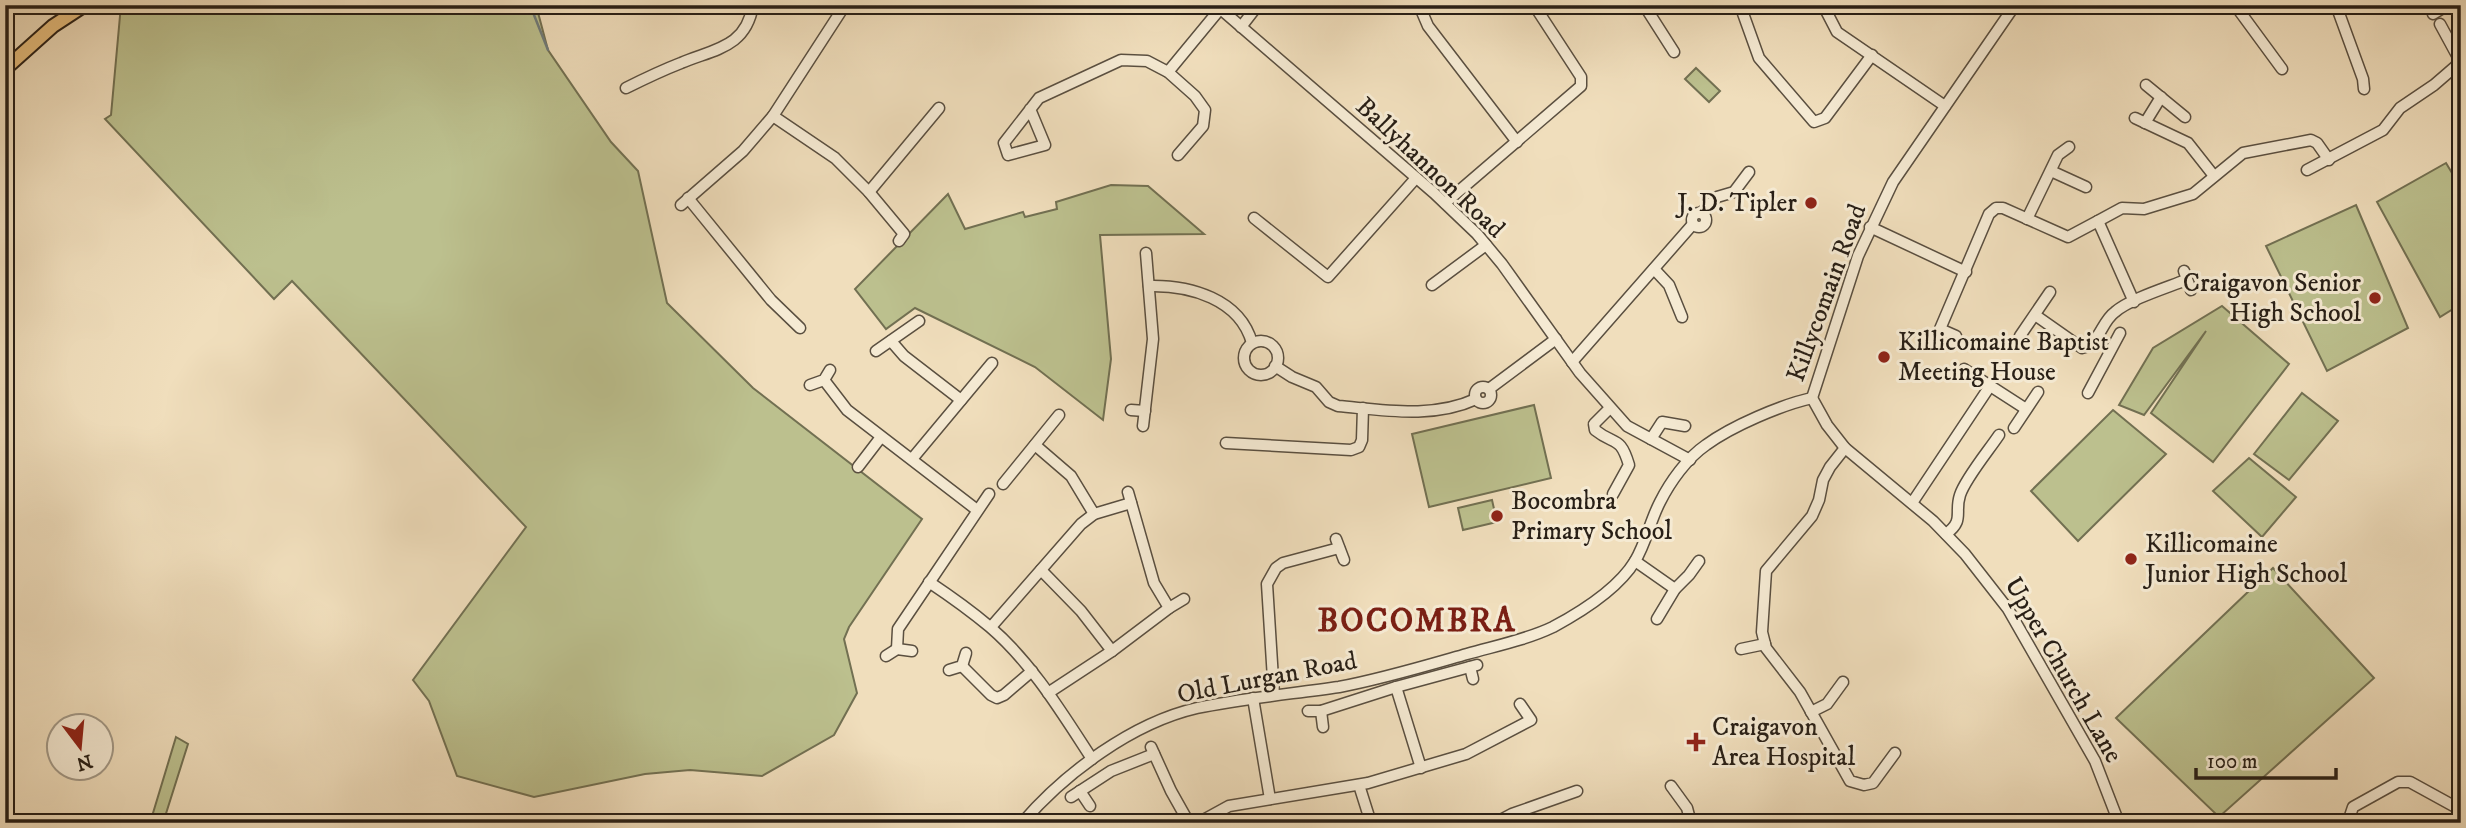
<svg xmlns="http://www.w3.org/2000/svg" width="2466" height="828" font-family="'IM FELL DW Pica',serif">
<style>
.green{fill:#bcc08e;stroke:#727052;stroke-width:2}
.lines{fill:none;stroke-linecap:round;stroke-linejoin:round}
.stream{stroke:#707b7a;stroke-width:2.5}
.minor-casing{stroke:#5a4f40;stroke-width:13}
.major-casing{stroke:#281f16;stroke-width:16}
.minor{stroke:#f5ead3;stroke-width:10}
.major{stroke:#e8bf7e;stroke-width:12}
.poi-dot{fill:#8f2418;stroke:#f5ead3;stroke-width:2.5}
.labels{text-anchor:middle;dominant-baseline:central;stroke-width:6;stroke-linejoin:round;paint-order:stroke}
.street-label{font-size:26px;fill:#281f16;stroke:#f5ead3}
.poi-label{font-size:26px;fill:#281f16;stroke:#f5ead3;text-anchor:start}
.district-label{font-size:33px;font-weight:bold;letter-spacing:2px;fill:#7a1f14;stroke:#f5ead3}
</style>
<rect width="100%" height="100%" fill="#f0debc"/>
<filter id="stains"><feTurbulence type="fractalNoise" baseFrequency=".00286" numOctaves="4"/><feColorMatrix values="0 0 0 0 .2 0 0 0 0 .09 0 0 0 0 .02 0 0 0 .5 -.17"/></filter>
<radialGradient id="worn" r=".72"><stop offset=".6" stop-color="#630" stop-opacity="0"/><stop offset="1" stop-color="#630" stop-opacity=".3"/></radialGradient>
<g class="green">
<polygon points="121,5 536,5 548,50 611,142 638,171 667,303 753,388 922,519 849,627 844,639 857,693 834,735 762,776 690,770 645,774 534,797 457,776 429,701 413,680 526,527 292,281 274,299 105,119 111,115"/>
<polygon points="1696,68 1720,91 1709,102 1685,79"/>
<polygon points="2446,163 2461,188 2461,304 2440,317 2377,202"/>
<polygon points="1111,185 1148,186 1204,234 1100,235 1111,359 1103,420 1035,367 915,308 886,329 855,289 948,194 965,229 1023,212 1025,217 1057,209 1056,202"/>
<polygon points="2356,205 2408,328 2327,371 2266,246"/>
<polygon points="2222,306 2289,364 2213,462 2151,413 2206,331 2144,415 2119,405 2153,348"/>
<polygon points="2302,393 2338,421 2289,480 2254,454"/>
<polygon points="1534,405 1551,478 1429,507 1412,434"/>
<polygon points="2113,410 2166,454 2078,541 2031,491"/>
<polygon points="2249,458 2296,497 2262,537 2213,491"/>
<polygon points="1492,500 1497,522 1463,530 1458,508"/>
<polygon points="2273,568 2374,678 2219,817 2116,718"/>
<polygon points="176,737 188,744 163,823 150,823"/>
</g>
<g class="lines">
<polyline class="stream" points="530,5 548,50"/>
<defs>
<g id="minor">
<polyline points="1216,5 1434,193 1477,234 1502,264 1580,373 1627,426 1690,460"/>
<polyline points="1419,5 1428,26 1517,142"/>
<polyline points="1644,5 1674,52"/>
<polyline points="1740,5 1759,58 1814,122 1825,118 1872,55"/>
<polyline points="1823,5 1837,32 1945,106"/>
<polyline points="2235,5 2282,69"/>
<polyline points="2336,5 2363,79 2364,89"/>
<polyline points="2433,14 2448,5"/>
<polyline points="1241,27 1258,5"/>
<polyline points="1168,72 1220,9"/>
<polyline points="2146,85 2185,117"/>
<path d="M626,88c18,-9 37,-18 55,-25 33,-14 65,-15 72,-58"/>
<polyline points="1030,109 1045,145 1008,155 1004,143 1039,98 1121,60 1147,61 1168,72 1195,96 1205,110 1203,126 1178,155"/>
<polyline points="773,116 835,158 869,192 904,234 899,241"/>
<polyline points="2135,118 2188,143 2214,176"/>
<polyline points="2145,123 2161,97"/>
<polyline points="2307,170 2383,130 2400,108 2434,85 2456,66 2459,59 2440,24"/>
<polyline points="2051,171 2086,187"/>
<polyline points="869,192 939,108"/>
<polyline points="688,198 771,300 800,328"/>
<polyline points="1445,203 1581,86 1581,77 1534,5"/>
<polyline points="681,205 743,151 773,116 845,5"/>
<circle cx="1699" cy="220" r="7"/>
<polyline points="1701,213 1717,197 1734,192 1749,172"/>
<polyline points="1254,218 1328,277 1416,178"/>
<polyline points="2027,219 2058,155 2069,147"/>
<polyline points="2098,221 2122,208 2144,209 2193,194 2243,153 2311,140 2317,143 2329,160"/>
<polyline points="1870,227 1966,272"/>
<polyline points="1654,269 1669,285 1682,317"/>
<polyline points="2184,271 2191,290"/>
<polyline points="1432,285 1486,245"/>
<path d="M1149,286c41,-1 91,13 103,57"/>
<path d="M2035,315l47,33c18,-4 19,-26 33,-36 15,-13 51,-24 71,-32"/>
<polyline points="1956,336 1940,329 1989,214 1996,208 2003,208 2068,237 2098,221 2134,302"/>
<polyline points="2020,336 2050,292"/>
<polyline points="891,341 904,356 961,400"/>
<circle cx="1261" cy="358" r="17"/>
<polyline points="876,351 919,321"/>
<polyline points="1572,362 1693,224"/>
<path d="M1275,366l17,11 24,10 13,15 9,4c46,4 95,13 138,-7"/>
<polyline points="1964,369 2026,409"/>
<polyline points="824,380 847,410 977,510"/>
<polyline points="810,385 824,380 830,370"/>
<circle cx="1483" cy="395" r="8"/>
<polyline points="1489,389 1556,339"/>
<polyline points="2088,393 2120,333"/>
<polyline points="1812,398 1827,425 1845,448 1933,521 1965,554 2008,609 2095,761 2119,823"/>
<polyline points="1812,398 1858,256 1893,182 2015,5"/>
<path d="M1610,408l-16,16 1,6c20,16 25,5 34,35l-16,29"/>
<polyline points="1131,410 1145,411"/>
<polyline points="1143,426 1153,339 1146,253"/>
<polyline points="2014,428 2038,392"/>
<polyline points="1651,439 1662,422 1685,426"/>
<polyline points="1226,443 1351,450 1359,447 1362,440 1363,408"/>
<polyline points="1035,445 1071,476 1094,514"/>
<polyline points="1845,448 1830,467 1823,480 1819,500 1812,516 1766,571 1762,632 1766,648 1800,692 1850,781 1864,785 1873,783 1895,753"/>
<polyline points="912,459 992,363"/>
<polyline points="858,467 881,437"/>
<polyline points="1003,484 1059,415"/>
<polyline points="1128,492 1154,583 1169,608"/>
<polyline points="1912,503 1990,386"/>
<path d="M1946,534c19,-14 8,-21 14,-39 5,-16 29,-45 39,-60"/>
<polyline points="1336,539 1344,560"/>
<polyline points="1635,561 1675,589"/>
<polyline points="1041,570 1081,611 1112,651"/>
<path d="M929,582c21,14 42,29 61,45 42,36 72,86 102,132"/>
<polyline points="1657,619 1675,589 1689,575 1699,561"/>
<polyline points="991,627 1081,524 1094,514 1131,503"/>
<polyline points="897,649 898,629 989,494"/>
<polyline points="1741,649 1765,644"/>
<polyline points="886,656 897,649 912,651"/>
<polyline points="962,666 991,695 997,698 1004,695 1032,671"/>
<polyline points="1470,667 1473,679"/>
<polyline points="949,670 962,666 966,653"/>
<polyline points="1396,687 1421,768"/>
<polyline points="1048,693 1112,651 1169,608 1184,599"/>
<polyline points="1274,695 1267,584 1276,568 1283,563 1339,548"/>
<polyline points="1253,698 1270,799"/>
<polyline points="1308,711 1321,711 1396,687 1477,665"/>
<polyline points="1321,711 1323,727"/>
<polyline points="1811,712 1827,704 1843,682"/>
<polyline points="1151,747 1171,791 1189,823"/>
<polyline points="1359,785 1371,823"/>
<polyline points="1671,786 1687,808 1691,823"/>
<polyline points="1080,791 1090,806"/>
<polyline points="1071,797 1111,771 1154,754"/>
<path d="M1022,823c43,-50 110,-100 175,-115 47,-10 94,-14 142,-21 43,-8 86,-21 128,-33 28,-8 59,-14 86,-27 28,-15 65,-38 82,-66 11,-18 15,-40 25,-59 10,-20 27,-44 46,-57 26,-19 75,-40 106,-47"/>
<polyline points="1198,823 1229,806 1368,783 1466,754 1531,720 1520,704"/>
<polyline points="1495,823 1512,814 1577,791"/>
<polyline points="2352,823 2349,819 2353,807 2398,782 2410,782 2461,810"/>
</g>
<polyline id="major" points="5,69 53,26 85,5"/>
</defs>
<use href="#minor" class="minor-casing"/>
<use href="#major" class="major-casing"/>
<use href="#minor" class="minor"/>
<use href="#major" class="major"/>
</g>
<g class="poi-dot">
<circle cx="1811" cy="203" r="7"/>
<circle cx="2375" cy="298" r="7"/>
<circle cx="1884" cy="357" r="7"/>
<circle cx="1497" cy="516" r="7"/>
<circle cx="2131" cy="559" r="7"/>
<path d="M1692.5 731.5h7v7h7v7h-7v7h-7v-7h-7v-7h7z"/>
</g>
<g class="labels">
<g class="street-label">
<text transform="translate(1430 168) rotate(43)">Ballyhannon Road</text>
<text transform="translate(1827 293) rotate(-70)">Killycomain Road</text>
<text transform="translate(2063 670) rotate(60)">Upper Church Lane</text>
<text transform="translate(1267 678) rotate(-11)">Old Lurgan Road</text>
</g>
<g class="poi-label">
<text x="1797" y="203" text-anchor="end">J. D. Tipler</text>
<text x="2361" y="283" text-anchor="end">Craigavon Senior<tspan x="2361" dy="30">High School</tspan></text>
<text x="1898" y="342">Killicomaine Baptist<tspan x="1898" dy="30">Meeting House</tspan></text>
<text x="1511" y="501">Bocombra<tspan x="1511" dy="30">Primary School</tspan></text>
<text x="2145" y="544">Killicomaine<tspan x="2145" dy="30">Junior High School</tspan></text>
<text x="1712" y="727">Craigavon<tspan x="1712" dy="30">Area Hospital</tspan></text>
</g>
<g class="district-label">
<text x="1417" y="621">BOCOMBRA</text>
</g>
</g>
<rect width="2466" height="828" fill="none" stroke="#f0debc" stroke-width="28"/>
<rect x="7" y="7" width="2452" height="814" fill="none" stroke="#281f16" stroke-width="3.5"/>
<rect x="14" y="14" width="2438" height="800" fill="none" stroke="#281f16" stroke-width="2"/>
<g transform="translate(80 747) rotate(164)"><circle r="33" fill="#f5ead3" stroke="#a39987" stroke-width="2"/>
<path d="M0-5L12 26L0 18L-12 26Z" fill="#8f2418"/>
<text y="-10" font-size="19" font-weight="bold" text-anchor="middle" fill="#281f16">N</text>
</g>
<path d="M2196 768v10h140v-10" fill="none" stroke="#281f16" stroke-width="3.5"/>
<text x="2207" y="768" font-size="21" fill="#281f16" stroke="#f5ead3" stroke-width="5" paint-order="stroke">100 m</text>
<rect width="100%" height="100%" filter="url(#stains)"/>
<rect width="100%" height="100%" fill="url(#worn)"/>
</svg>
